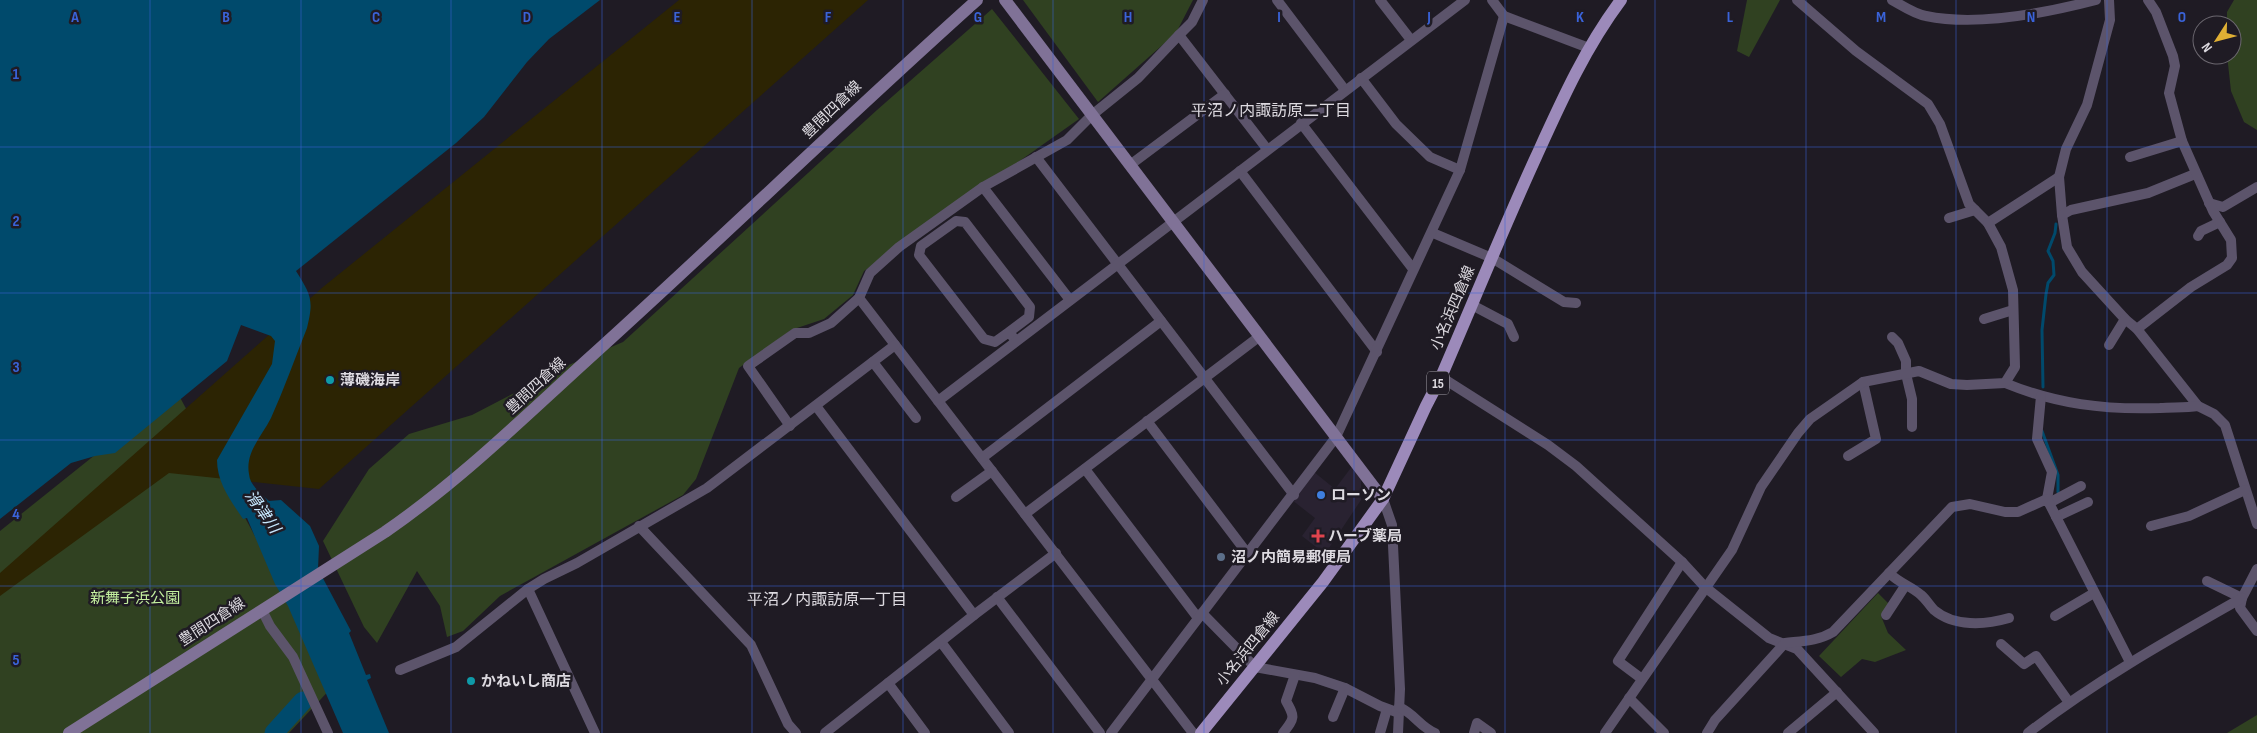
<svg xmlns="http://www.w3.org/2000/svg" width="2257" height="733" font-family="'Sofia Sans Condensed','Noto Sans JP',sans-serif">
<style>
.built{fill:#292231}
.green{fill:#304121}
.sand{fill:#2c2403}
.water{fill:#004a6c}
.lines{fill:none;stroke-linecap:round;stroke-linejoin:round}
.stream{stroke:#004a6c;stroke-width:3}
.river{stroke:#004a6c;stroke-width:19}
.street{stroke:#5c546b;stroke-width:10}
.secondary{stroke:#807297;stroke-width:12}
.primary{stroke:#9c8aba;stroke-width:12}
.grid{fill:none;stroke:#3a63d9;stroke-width:1;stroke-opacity:0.55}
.culture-dot{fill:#0f9aa8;stroke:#1f1b24;stroke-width:2}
.shop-dot{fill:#3f7fe0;stroke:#1f1b24;stroke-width:2}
.health-dot{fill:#e0444e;stroke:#1f1b24;stroke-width:2}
.service-dot{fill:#5c6f8a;stroke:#1f1b24;stroke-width:2}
.labels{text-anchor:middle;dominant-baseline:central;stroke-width:5;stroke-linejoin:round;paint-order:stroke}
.shield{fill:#1f1b24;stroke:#a4a1a8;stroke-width:1}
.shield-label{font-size:14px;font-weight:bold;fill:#dddae0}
.street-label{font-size:15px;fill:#dddae0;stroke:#1f1b24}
.poi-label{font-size:15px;font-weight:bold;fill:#dddae0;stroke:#1f1b24;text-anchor:start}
.park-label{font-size:15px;fill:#c4f09f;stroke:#1f1b24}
.neighbourhood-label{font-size:16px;fill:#dddae0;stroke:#1f1b24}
.water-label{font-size:16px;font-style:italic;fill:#c7e8ff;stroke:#1f1b24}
.grid-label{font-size:16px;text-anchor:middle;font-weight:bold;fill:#3a63d9;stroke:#1f1b24;stroke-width:5;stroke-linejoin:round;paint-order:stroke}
</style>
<rect width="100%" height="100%" fill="#1f1b24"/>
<polygon class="built" points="1353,465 1361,477 1361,500 1325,554 1302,536 1315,518 1292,500 1314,472 1335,489"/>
<g class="green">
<polygon points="1023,0 1193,0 1176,33 1098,102"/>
<polygon points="1747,0 1780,0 1749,57 1737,51"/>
<polygon points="2234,0 2257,0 2257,130 2244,122 2231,91 2227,55 2232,55 2232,25 2227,25 2227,12"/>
<polygon points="992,9 1079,119 864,271 853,295 824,319 791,330 739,368 696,479 683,495 500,596 463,631 447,637 440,606 417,571 377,643 364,627 323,541 369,469 409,434 472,415 564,367 623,342 877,110"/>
<polygon points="176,390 335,684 289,733 0,733 0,531"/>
<polygon points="1878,593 1889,604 1881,616 1888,633 1906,650 1875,662 1862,659 1841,677 1819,656"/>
<polygon points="2257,715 2257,733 2227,733"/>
</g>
<polygon class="sand" points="679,0 868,0 319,489 169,473 0,596 0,573 323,287"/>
<path class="water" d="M0,0h600l-51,39 -22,23 -43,55 -28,26 -160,128c15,24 18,29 11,57 -12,30 -23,61 -36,90 -9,18 -26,34 -22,56 1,12 12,19 20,27l12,-1 29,26 9,20 -1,23 33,62 -2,2 17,42 4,-1 1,4 -4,2 22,53h-46l-55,-127 -13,-22 -28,-66 -4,1c-12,-18 -26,-36 -26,-59l55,-96 3,-23 -4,-5 -30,-11 -14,36 -112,92 -20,3 -24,7 -71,56z"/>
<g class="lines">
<g class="stream">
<polyline points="2043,387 2042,330 2046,294 2048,283 2054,275 2053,261 2048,251 2055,233 2056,224"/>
<polyline points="2042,431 2058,475 2058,492"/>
</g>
<polyline class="river" points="274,733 303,701"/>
<g class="street">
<polyline points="1277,0 1345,90"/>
<polyline points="1380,0 1411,40"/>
<polyline points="1492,0 1504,16 1589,48"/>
<polyline points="1797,0 1856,51 1928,104 1940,124 1969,204 1988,223 2059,177"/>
<path d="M1892,0c11,6 22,14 34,16 52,11 120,-3 170,-16"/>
<polyline points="2109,0 2110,20 2087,105 2066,149 2059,177 2062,215 2067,247 2082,272 2125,319 2137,329 2198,406 2214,414 2225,425 2257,524"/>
<polyline points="1179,35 1267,149"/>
<polyline points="1361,78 1396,124 1430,157 1460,170"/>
<polyline points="1301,123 1413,269"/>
<polyline points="1036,157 1294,495"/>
<polyline points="2130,157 2182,141"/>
<polyline points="1130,165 1225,94"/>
<polyline points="1240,171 1377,352"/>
<polyline points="983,187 1070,300"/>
<polyline points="2209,203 2223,207 2257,187"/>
<polyline points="2062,215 2071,210 2148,193 2195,174"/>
<polyline points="1949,218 1975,210"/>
<polyline points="1433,233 1492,258 1564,302 1576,303"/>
<polyline points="2198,236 2201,231 2220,222"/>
<polyline points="859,298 1193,733"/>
<polyline points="1472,305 1508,324 1514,337"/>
<polyline points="1984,319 2013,310"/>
<polyline points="2137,329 2191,287 2227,265 2232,258 2231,240 2213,211 2182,141 2169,93 2175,66 2173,56 2156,12 2148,0"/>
<polyline points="1009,332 995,342 984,339 919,255 921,246 956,221 965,222 1030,307 1029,317 1009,332 1016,341"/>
<polyline points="1892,337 1898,343 1906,361 1906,374 1912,399 1912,427"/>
<polyline points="2109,345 2125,319"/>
<polyline points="873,362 916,418"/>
<polyline points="1441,377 1548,445 1576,466 1682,562 1705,587 1769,638 1797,649 1874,733"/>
<path d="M2005,383c51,21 99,27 155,25 13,-1 25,0 38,-2"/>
<polyline points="2041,396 2037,439 2052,472 2047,499"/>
<polyline points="938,401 1465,0"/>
<polyline points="816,406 974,615"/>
<polyline points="1147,421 1247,553"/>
<polyline points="790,426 748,366 795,333 809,333 831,323 859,298 870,273 899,247 983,187 1067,140 1092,115 1138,78 1179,35 1192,22 1203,0"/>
<polyline points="1848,456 1876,439 1863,382"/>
<polyline points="982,458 1161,321"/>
<polyline points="1085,469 1198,618"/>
<polyline points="956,497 992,471"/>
<polyline points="1383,499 1392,525 1400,689 1398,733"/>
<polyline points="2049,503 2081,486"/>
<polyline points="1025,514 1260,336"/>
<polyline points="2056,517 2088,502"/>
<polyline points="639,526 751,645 788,724 796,733"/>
<polyline points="2151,526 2189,516 2245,490"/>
<polyline points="2257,569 2242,598 2240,608 2257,631"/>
<path d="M1889,573c10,10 22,13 32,22 5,4 8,10 13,15 20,17 51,15 75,8"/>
<polyline points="2207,581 2242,598"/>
<polyline points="528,589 595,733"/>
<polyline points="997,597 1100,733"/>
<polyline points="262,610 270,626 293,657 328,733"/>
<polyline points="1202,613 1255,667 1315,678 1345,688 1380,706 1399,713"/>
<polyline points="1886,615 1905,586"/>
<polyline points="2055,616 2094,593"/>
<polyline points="941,642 1009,733"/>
<polyline points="2001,644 2024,664 2036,656 2068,701"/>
<polyline points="400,670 456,647 528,589 544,579 577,563 707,488 895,345"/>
<polyline points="1642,679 1618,661 1682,562"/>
<polyline points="888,683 925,733"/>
<polyline points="1629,698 1664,733"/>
<path d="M1399,707c16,7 20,19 36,26"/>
<polyline points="1333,717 1345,688"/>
<polyline points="825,733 974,615 1056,553"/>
<polyline points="1111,733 1336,437 1460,170 1504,16"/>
<path d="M1283,733c12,-15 12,-16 3,-32l9,-26"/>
<polyline points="1380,733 1387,709"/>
<polyline points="1474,733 1477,723 1491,733"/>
<polyline points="1605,733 1732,550 1761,487 1798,433 1810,419 1863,382 1919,371 1951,384 1967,385 2005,383 2015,367 2013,290 2001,247 1988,223"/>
<path d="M1707,733l8,-13 70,-77c17,-2 33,-2 48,-11l119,-125 18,-3 35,8h13l29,-13 83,163"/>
<polyline points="1788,733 1837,692"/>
<path d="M2028,733c67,-52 140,-93 214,-135"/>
</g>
<g class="secondary">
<polyline points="1005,0 1383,499"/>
<path d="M69,733l316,-201c74,-51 135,-111 201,-171 132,-119 259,-243 391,-361"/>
</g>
<path class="primary" d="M1201,733l122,-151 60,-83 43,-93 15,-29c32,-74 62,-148 95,-220 25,-55 49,-109 85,-157"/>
</g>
<path class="grid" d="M150,0v733M301,0v733M451,0v733M602,0v733M752,0v733M903,0v733M1053,0v733M1204,0v733M1354,0v733M1505,0v733M1655,0v733M1806,0v733M1956,0v733M2107,0v733M0,147h2257M0,293h2257M0,440h2257M0,586h2257"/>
<g class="culture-dot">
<circle cx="330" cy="380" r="5"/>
<circle cx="471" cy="681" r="5"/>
</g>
<circle class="shop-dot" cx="1321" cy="495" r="5"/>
<path class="health-dot" d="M1315.5 528.5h5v5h5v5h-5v5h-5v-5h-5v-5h5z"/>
<circle class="service-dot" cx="1221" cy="557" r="5"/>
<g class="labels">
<rect class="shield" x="1427" y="371.5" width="22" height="23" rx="4"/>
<g class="shield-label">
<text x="1438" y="383">15</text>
</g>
<g class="street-label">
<text transform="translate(832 110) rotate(-44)">豊間四倉線</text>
<text transform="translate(1453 308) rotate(-67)">小名浜四倉線</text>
<text transform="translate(536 386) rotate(-43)">豊間四倉線</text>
<text transform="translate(212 622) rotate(-33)">豊間四倉線</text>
<text transform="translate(1248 649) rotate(-51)">小名浜四倉線</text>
</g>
<g class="poi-label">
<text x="340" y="380">薄磯海岸</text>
<text x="1331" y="495">ローソン</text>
<text x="1328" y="536">ハーブ薬局</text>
<text x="1231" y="557">沼ノ内簡易郵便局</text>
<text x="481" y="681">かねいし商店</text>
</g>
<g class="park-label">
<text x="135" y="598">新舞子浜公園</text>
</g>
<g class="neighbourhood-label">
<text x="1271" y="111">平沼ノ内諏訪原二丁目</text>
<text x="827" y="600">平沼ノ内諏訪原一丁目</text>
</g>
<g class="water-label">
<text transform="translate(262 512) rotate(55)">滑津川</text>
</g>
</g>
<g class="grid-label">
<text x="75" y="22">A</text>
<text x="226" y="22">B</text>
<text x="376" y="22">C</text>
<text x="527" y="22">D</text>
<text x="677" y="22">E</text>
<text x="828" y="22">F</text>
<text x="978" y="22">G</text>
<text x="1128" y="22">H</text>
<text x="1279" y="22">I</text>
<text x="1429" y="22">J</text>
<text x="1580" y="22">K</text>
<text x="1730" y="22">L</text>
<text x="1881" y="22">M</text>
<text x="2031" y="22">N</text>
<text x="2182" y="22">O</text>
<text x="16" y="79">1</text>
<text x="16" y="226">2</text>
<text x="16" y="372">3</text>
<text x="16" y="519">4</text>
<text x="16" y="665">5</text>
</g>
<g transform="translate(2217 40) rotate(234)"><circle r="24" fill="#1f1b24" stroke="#6b676f"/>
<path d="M0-4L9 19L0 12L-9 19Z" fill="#e0b034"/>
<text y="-8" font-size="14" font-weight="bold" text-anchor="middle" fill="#dddae0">N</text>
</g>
</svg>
